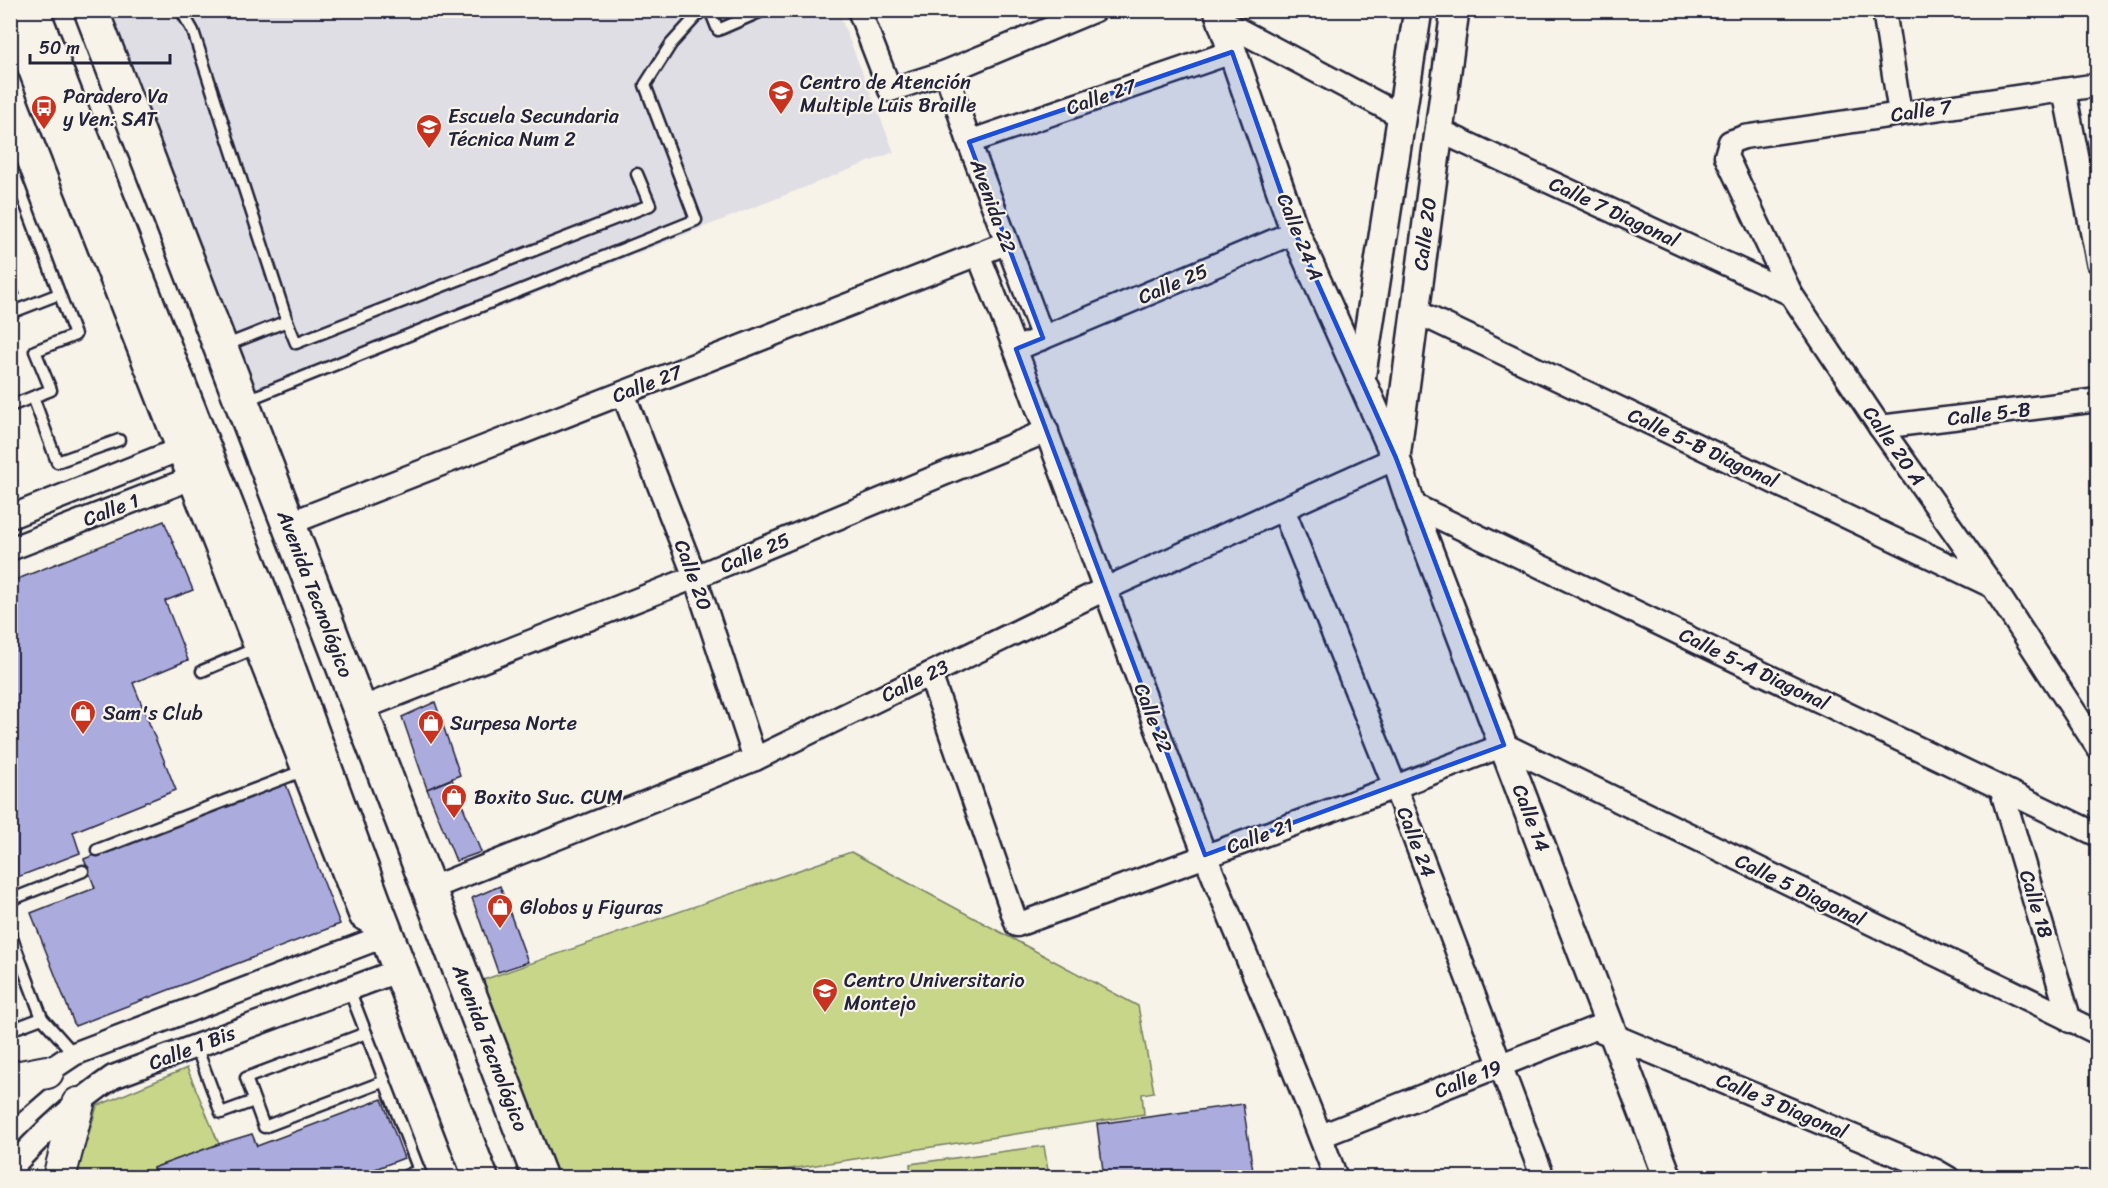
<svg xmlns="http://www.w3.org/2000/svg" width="2108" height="1188" font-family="Sriracha,sans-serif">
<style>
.built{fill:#e0dee5}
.green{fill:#c8d68a;stroke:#757c62;stroke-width:1.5}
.building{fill:#abacdd;stroke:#22223b;stroke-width:1.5}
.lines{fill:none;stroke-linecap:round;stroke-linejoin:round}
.service-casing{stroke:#22223b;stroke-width:15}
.minor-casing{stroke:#22223b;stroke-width:27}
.tertiary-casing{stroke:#22223b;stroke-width:32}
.secondary-casing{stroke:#22223b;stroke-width:36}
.primary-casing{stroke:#22223b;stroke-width:38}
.service{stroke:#f7f3e8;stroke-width:10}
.minor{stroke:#f7f3e8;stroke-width:22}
.tertiary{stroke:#f7f3e8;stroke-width:27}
.secondary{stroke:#f7f3e8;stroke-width:32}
.primary{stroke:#f7f3e8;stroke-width:33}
.marked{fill:#1d4ed8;fill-opacity:0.2;stroke:#1d4ed8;stroke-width:4.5;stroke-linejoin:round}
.labels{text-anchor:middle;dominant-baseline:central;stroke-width:4.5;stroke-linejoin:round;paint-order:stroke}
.poi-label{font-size:20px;fill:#22223b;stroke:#f7f3e8;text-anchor:start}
.street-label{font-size:20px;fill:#22223b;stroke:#f7f3e8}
</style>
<rect width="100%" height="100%" fill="#f7f3e8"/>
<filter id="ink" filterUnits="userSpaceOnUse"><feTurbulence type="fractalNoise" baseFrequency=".0167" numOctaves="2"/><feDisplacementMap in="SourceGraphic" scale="12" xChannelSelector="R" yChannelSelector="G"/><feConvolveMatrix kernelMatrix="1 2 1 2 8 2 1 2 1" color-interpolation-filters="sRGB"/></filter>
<g filter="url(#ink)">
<polygon class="built" points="107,11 838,11 894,152 259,403"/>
<g class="green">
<polygon points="851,852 1138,1006 1154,1092 1142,1094 1144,1114 739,1177 558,1177 483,980"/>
<polygon points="187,1068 219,1144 153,1168 155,1177 76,1178 97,1106"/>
<polygon points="1044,1146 1049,1177 911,1177 910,1164"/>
</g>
<g class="building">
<polygon points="10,269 20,294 10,297"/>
<polygon points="164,521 193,590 165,601 188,660 133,683 176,790 73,832 80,853 10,880 10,582"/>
<polygon points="435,702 460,775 427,789 402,717"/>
<polygon points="452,779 481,852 456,861 427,789"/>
<polygon points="285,782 340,924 75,1026 31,913 95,888 84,859"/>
<polygon points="500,886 528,962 498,972 472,898"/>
<polygon points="382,1099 404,1158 357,1176 358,1178 155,1178 153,1168 219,1144 252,1134 257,1146"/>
<polygon points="1243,1104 1254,1178 1104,1178 1097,1124"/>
<polygon points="899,1172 900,1178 861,1178"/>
</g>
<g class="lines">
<defs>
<g id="service">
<polyline points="181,10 193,31 287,321 224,346"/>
<polyline points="710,10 718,30 764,10"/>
<polyline points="10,163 75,335 35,351 51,390 10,406"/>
<polyline points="10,313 59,294"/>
<polyline points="287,321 296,343 650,205 637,174"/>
<polyline points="33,397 57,462 119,440"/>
<polyline points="244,401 696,220 645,85 671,44 702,10"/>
<polyline points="202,671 256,648"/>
<polyline points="97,850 305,770"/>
<polyline points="10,900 83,871"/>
<polyline points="10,933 42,1018 74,1054"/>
<polyline points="349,989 366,1033"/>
<polyline points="10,1030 42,1018"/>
<polyline points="196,1046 221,1113 254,1101"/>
<polyline points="385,1081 264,1127 246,1078 366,1033 422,1178"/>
<polyline points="401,1178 419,1170"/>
</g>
<g id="minor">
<polyline points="859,10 890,90 946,72 1095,10"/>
<polyline points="1884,10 1900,114"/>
<polyline points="10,19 361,917 386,934"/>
<polyline points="1222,21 1401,116"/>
<polyline points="946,72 969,142 1043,338"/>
<polyline points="2098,85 1744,137 1730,142 1726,156 1791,294 1880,427 1992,585 2098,748"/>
<polyline points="2064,90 2098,262"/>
<polyline points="1438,130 1791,294"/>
<polyline points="969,142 1232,52"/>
<path d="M978,254c80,199 149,402 227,601 43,108 91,214 131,323"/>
<polyline points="1415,311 1990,585"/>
<polyline points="1016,349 1295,232"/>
<polyline points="623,393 695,577 755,759"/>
<polyline points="1880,427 2098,400"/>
<polyline points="1411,504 2098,835"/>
<polyline points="1283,509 1395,787 1543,1178"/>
<polyline points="10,517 193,444"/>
<polyline points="288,524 1006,243"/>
<polyline points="10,549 205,473"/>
<polyline points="930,674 1017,925 1395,787 1504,745 2098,1033"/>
<polyline points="360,709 695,577 1047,431"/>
<polyline points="2001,788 2070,1021"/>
<polyline points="429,889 755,759 1105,589 1396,458"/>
<polyline points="10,1104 47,1072 74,1054 387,935"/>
<polyline points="1321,1136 1595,1028 1936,1171 1948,1178"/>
<path d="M10,1169c31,-35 65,-66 103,-92l287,-107"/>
</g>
<g id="tertiary">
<polyline points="1218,10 1295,232 1396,458 1411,504 1668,1178"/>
<polyline points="1361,379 1418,10"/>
<polyline points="1396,457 1455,10"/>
</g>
<g id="secondary">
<polyline points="10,1079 47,1072"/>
<polyline points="59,1178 78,1104"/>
</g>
<g id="primary">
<polyline points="32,10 263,599 373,900 481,1178"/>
<polyline points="91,10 540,1178"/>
</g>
</defs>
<use href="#service" class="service-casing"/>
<use href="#minor" class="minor-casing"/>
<use href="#tertiary" class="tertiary-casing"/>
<use href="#secondary" class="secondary-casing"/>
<use href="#primary" class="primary-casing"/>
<use href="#service" class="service"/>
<use href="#minor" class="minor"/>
<use href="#tertiary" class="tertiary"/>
<use href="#secondary" class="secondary"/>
<use href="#primary" class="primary"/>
</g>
</g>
<path class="marked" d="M1232,52l63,180 101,226 108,287 -299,110 -189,-506 27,-11 -74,-196z"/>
<defs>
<symbol id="school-pin" viewBox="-11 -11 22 30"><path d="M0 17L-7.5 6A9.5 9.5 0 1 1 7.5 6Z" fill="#c8321e" stroke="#f7f3e8"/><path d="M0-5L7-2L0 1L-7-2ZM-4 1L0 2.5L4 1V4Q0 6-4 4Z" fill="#fff"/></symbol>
<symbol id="bus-pin" viewBox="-11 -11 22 30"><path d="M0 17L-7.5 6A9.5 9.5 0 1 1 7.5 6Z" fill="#c8321e" stroke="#f7f3e8"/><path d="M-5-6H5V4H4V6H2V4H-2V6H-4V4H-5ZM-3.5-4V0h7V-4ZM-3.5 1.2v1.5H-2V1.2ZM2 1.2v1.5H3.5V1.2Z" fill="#fff"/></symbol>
<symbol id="shop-pin" viewBox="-11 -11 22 30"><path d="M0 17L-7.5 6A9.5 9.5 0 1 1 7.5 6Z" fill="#c8321e" stroke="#f7f3e8"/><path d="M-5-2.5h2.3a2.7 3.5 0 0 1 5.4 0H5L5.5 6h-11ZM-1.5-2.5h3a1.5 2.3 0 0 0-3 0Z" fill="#fff"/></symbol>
</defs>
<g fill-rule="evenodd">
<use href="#school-pin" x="766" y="78" width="30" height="40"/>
<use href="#bus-pin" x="29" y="93" width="30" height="40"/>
<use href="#school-pin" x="414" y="112" width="30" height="40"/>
<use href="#shop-pin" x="68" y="698" width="30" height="40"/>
<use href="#shop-pin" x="416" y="708" width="30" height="40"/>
<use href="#shop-pin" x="439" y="782" width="30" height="40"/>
<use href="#shop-pin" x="485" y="892" width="30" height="40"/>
<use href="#school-pin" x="810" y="976" width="30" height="40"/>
</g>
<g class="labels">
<g class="poi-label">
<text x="800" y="82">Centro de Atención<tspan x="800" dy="23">Multiple Luis Braille</tspan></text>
<text x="63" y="96">Paradero Va<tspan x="63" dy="23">y Ven: SAT</tspan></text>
<text x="448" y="116">Escuela Secundaria<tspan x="448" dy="23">Técnica Num 2</tspan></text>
<text x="103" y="713">Sam's Club</text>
<text x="450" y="723">Surpesa Norte</text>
<text x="474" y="797">Boxito Suc. CUM</text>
<text x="520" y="907">Globos y Figuras</text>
<text x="844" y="980">Centro Universitario<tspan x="844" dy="23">Montejo</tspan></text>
</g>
<g class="street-label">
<text transform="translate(1101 97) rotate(-19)">Calle 27</text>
<text transform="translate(1921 111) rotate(-8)">Calle 7</text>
<text transform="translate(993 206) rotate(70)">Avenida 22</text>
<text transform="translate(1614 212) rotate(25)">Calle 7 Diagonal</text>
<text transform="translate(1425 234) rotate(-83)">Calle 20</text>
<text transform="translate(1300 237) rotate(68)">Calle 24 A</text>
<text transform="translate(1173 284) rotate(-23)">Calle 25</text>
<text transform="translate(647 384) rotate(-21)">Calle 27</text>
<text transform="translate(1989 414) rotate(-7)">Calle 5-B</text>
<text transform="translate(1894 446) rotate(55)">Calle 20 A</text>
<text transform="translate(1703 448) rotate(25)">Calle 5-B Diagonal</text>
<text transform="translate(111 510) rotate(-21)">Calle 1</text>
<text transform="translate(755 553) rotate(-23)">Calle 25</text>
<text transform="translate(693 575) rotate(70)">Calle 20</text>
<text transform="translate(315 594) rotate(69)">Avenida Tecnológico</text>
<text transform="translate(1754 669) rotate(26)">Calle 5-A Diagonal</text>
<text transform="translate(915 681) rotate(-26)">Calle 23</text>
<text transform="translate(1153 718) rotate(69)">Calle 22</text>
<text transform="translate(1531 818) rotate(69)">Calle 14</text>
<text transform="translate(1260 836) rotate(-20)">Calle 21</text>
<text transform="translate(1416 842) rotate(69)">Calle 24</text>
<text transform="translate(1800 890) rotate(26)">Calle 5 Diagonal</text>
<text transform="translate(2036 904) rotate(73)">Calle 18</text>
<text transform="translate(192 1048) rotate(-21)">Calle 1 Bis</text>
<text transform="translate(490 1048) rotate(69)">Avenida Tecnológico</text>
<text transform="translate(1468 1079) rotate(-22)">Calle 19</text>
<text transform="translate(1782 1106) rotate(23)">Calle 3 Diagonal</text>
</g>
</g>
<rect width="2108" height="1188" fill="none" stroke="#f7f3e8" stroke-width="36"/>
<rect x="18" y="18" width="2072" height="1152" fill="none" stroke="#22223b" stroke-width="2" filter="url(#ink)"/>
<path d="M30 54v9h140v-9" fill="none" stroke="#22223b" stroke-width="3"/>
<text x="39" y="54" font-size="18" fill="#22223b" stroke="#f7f3e8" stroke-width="4.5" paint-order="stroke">50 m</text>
</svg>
